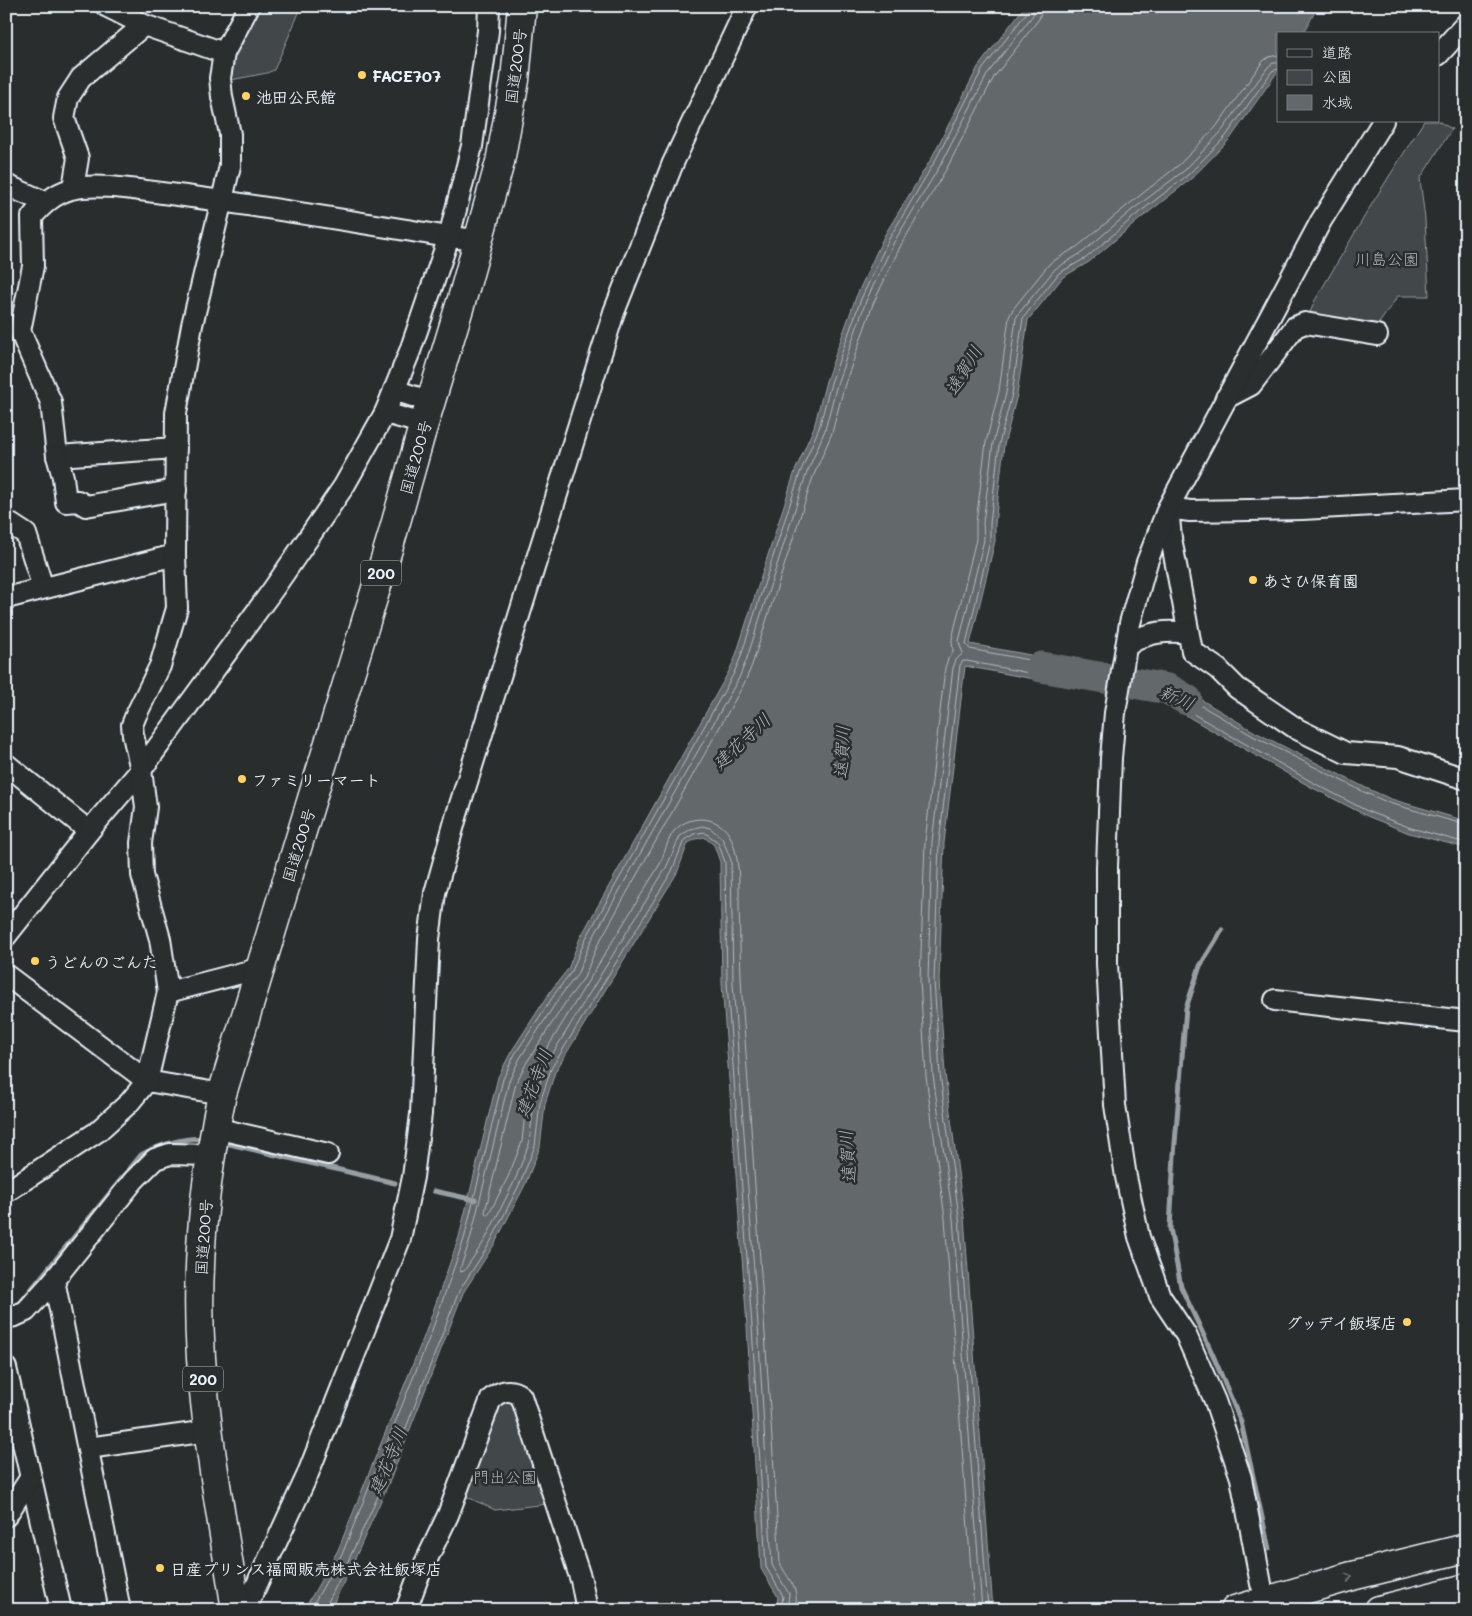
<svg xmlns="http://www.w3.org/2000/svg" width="1472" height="1616" font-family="Mali,'Klee One',sans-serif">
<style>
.green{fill:#424648;stroke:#959ca0}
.water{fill:#63686b;stroke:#989fa3}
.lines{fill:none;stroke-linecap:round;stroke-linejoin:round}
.shore{stroke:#b3bac0;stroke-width:1}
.stream{stroke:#989fa3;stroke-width:5}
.river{stroke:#63686b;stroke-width:31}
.minor-casing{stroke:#e8f1f8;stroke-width:24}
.highway-casing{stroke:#e8f1f8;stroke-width:31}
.minor{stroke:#2a2d2e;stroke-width:20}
.highway{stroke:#2a2d2e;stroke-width:28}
.oneway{stroke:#6c7275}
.poi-dot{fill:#ffd166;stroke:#2a2d2e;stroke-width:2}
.labels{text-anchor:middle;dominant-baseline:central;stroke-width:5;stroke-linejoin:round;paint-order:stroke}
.shield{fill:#2a2d2e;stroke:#afb6bb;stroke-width:1}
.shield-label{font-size:15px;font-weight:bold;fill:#e8f1f8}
.street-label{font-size:16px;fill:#e8f1f8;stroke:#2a2d2e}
.poi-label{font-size:16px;font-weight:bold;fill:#e8f1f8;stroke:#2a2d2e;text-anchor:start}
.park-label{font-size:16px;fill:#aeb5ba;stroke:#2a2d2e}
.water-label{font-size:18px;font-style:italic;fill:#acb3b9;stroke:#2a2d2e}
</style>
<rect width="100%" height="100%" fill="#2a2d2e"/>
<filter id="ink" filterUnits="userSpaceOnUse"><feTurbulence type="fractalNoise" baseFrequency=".02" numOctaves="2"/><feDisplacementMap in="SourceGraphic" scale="10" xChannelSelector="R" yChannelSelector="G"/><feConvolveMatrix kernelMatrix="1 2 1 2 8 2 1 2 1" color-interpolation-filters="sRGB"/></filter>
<g filter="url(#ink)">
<g class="green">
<polygon points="260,6 302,6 274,70 267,73 231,80 232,55"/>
<polygon points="1424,121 1438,121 1452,129 1420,179 1425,219 1429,296 1398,296 1375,329 1309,316 1314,302 1373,202"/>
<polygon points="510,1400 548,1504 495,1510 463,1495 495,1404"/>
</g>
<g class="water">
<polygon points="1025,6 1318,6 1303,34 1278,34 1278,71 1230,139 1192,178 1140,219 1089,262 1063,277 1028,320 1017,395 1004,445 995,524 995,541 970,644 1085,665 1081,688 965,666 944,843 939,980 945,1074 964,1217 993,1610 776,1610 778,1597 761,1569 747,1326 722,983 720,862 714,845 704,837 696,839 688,843 677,873 555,1072 545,1104 540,1147 525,1185 494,1245 463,1293 391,1478 348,1574 330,1610 304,1610 338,1550 425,1334 459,1237 498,1077 511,1052 552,989 568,969 580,938 728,673 735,658 795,471 814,427 826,381 856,297 884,236 931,159 978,67"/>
<polygon points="1151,676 1170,681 1255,732 1366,788 1391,799 1466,821 1466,848 1409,833 1367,816 1309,786 1192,719 1183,713 1187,705 1147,690"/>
</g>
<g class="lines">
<g class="shore">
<polygon points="1156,683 1168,686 1175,690 1176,693 1173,694 1155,688 1154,685"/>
<polyline points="1466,825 1389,803 1364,792 1253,736 1195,702 1191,703 1190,711 1195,715 1312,782 1369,812 1411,828 1466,843"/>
<polyline points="310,1610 343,1552 430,1336 464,1239 503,1079 515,1054 556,992 572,971 585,940 733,675 740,659 800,473 819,428 831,383 861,299 889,239 935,161 982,70 1028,11 1029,6"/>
<polyline points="326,1610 326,1606 343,1572 387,1477 459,1291 490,1243 520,1183 535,1146 540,1103 551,1069 672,871 684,840 694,834 704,832 718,842 725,862 727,983 752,1326 766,1567 783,1596 781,1610"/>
<polyline points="787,1610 789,1594 772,1565 758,1325 733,983 731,860 722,838 710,828 702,826 691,829 680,836 666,868 545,1066 534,1102 529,1144 515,1180 485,1240 464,1271 461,1272 460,1269 470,1240 509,1081 520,1058 561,995 577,975 590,943 739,678 746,661 806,475 825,430 837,384 866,301 894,242 941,164 988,73 1033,15 1035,6"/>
<path d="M795,1610c5,-23 -6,-28 -15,-47 -12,-189 -25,-378 -38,-567 -2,-31 -2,-61 -3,-92 0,-22 1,-45 -8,-66 -10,-22 -40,-25 -56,-8 -7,7 -11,25 -15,34l-122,199 -12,38 -4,41 -14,35 -19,37 -3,1 -1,-3 31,-129 11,-21 40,-62 17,-22 13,-32 148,-264 7,-17 61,-188 19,-44 12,-46 29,-83 28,-59 46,-77 47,-91 45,-58 4,-13"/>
<polyline points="974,1610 945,1219 926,1076 920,980 925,842 945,668 948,659 953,651 952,639 976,539 976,522 986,442 999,391 1009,317 1013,309 1050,263 1078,246 1128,205 1180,164 1216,127 1263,61 1269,57 1278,55"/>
<polyline points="982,1610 953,1218 933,1075 928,980 932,842 953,668 956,660 963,653 960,646 959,641 984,540 983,523 993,443 1006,393 1016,318 1019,313 1055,269 1083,252 1132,210 1185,170 1221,132 1268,67 1273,63 1278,63"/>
<polyline points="988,1610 959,1217 940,1074 934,980 939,843 960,665 963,661 967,661 1075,682 1077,680 1079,671 1077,669 970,649 966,644 990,541 990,524 999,444 1012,394 1023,318 1059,273 1086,258 1136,215 1189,174 1226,136 1272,71 1278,69"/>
</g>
<g class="stream">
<polyline points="1222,930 1200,966 1186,1008 1174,1155 1170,1228 1181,1287 1212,1353 1241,1422 1269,1549"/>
<polyline points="221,1142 395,1183"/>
<polyline points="434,1191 475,1200"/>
<path d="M20,1303l121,-148c16,-9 46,-19 64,-16"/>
</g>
<polyline class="river" points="1041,667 1168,689 1187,700"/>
<defs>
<g id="minor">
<polyline points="106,6 144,25 224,53"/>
<polyline points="1438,55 1466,24"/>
<polyline points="6,185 45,202"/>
<polyline points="73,188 78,158 64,118 68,98 81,78 144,25"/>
<polyline points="394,390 431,402"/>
<polyline points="1226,398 1251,385 1295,327 1305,323 1377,335"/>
<polyline points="385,413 424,424"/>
<path d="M176,448l-119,8 -6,-54 -31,-71 13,-65 -1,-49c11,-13 22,-23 39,-28 26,-7 72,2 99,5 93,12 186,28 279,43l29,3"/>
<polyline points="57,456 63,477 66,502 78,501 86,506 176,490"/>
<polyline points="1466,500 1302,509 1190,511 1168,508 1171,538 1192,651 1218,669 1237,688 1297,729 1346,753 1398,757 1466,779"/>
<polyline points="6,521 26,534 43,588"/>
<polyline points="6,598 175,555"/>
<path d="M1126,647c18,-15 40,-17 62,-14"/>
<polyline points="6,764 89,831"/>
<polyline points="6,936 89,831 141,770 274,588 344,486 385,413 410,351 449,237 472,146 488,31 489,6"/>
<polyline points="6,975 147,1081 222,1094"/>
<polyline points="168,992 261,968"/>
<polyline points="1275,1000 1466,1021"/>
<polyline points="215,1128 328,1154"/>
<polyline points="6,1192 97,1132 129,1103 147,1081 168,992 160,939 142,875 141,843 146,807 141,770 133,735 132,725 136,715 160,666 177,608 175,555 176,413 192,325 230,166 230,134 222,97 220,78 224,53 249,6"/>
<polyline points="6,1318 15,1316 26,1311 54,1280"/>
<polyline points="6,1368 61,1610"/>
<polyline points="88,1448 208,1431"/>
<polyline points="6,1516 31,1477"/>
<polyline points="1261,1584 1241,1478 1215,1401 1186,1335 1160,1296 1139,1237 1126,1177 1115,1105 1107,964 1107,867 1111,758 1115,713 1130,623 1147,562 1168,508 1321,221 1383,121"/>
<polyline points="120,1610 54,1280 134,1180 155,1159 170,1154 210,1155"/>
<polyline points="245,1610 307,1476 400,1239 413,1177 421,1114 429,939 435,893 457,814 614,312 673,163 747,6"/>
<path d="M406,1610l11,-30 31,-65 43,-116c10,-9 20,-11 30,-3l60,184 6,30"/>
</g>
<g id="highway">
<path d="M236,1610c-13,-84 -29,-168 -35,-252 -6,-89 3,-177 21,-264l170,-558 28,-99 44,-145 36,-130 15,-82 7,-74"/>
<polyline points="1235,1610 1352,1576 1466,1548"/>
<polyline points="1379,1610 1466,1588"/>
<polyline points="1462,1610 1466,1609"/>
</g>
</defs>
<use href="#minor" class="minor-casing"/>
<use href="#highway" class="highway-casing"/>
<use href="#minor" class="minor"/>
<use href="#highway" class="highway"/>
</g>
<defs><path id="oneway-chevron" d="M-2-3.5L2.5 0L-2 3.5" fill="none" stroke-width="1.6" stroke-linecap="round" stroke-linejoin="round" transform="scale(1.25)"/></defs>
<use class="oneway" href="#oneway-chevron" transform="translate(1349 1577) rotate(-15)"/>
</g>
<g class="poi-dot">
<circle cx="362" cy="75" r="5"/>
<circle cx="246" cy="96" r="5"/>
<circle cx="1253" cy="580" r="5"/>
<circle cx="242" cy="779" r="5"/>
<circle cx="35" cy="961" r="5"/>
<circle cx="1407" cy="1322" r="5"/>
<circle cx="160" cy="1568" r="5"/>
</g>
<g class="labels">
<g class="shield">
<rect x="361" y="560.5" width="40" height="25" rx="4"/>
<rect x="183" y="1366.5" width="40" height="25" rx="4"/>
</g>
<g class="shield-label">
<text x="381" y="573">200</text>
<text x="203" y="1379">200</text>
</g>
<g class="street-label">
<text transform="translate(515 66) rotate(-83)">国道200号</text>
<text transform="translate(415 457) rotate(-74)">国道200号</text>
<text transform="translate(298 845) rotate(-73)">国道200号</text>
<text transform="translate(203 1237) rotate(-86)">国道200号</text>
</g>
<g class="poi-label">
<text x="372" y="75">FACE707</text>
<text x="256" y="96">池田公民館</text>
<text x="1263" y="580">あさひ保育園</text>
<text x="252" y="779">ファミリーマート</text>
<text x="45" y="961">うどんのごんた</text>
<text x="1397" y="1322" text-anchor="end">グッデイ飯塚店</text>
<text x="170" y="1568">日産プリンス福岡販売株式会社飯塚店</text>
</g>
<g class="park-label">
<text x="1387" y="258">川島公園</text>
<text x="505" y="1476">門出公園</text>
</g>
<g class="water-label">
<text transform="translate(963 370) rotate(-59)">遠賀川</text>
<text transform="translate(1177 697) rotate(24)">新川</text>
<text transform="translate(741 741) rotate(-43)">建花寺川</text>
<text transform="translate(841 752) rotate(-87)">遠賀川</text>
<text transform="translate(533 1083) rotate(-69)">建花寺川</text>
<text transform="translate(847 1157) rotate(-94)">遠賀川</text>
<text transform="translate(387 1461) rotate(-67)">建花寺川</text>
</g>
</g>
<rect width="1472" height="1616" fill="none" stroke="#2a2d2e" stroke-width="25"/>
<rect x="12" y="12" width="1447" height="1591" fill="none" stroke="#e8f1f8" stroke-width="2" filter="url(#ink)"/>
<rect x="1277" y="32" width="162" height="90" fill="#2a2d2e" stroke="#767b7f"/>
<rect x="1287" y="49" width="25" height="8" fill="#2a2d2e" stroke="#767b7f"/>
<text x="1322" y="58" font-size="15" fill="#e8f1f8">道路</text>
<rect x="1287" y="70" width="25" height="15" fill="#424648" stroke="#767b7f"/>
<text x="1322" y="82" font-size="15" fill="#e8f1f8">公園</text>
<rect x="1287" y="95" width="25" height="15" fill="#63686b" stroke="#767b7f"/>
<text x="1322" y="108" font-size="15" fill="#e8f1f8">水域</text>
</svg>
